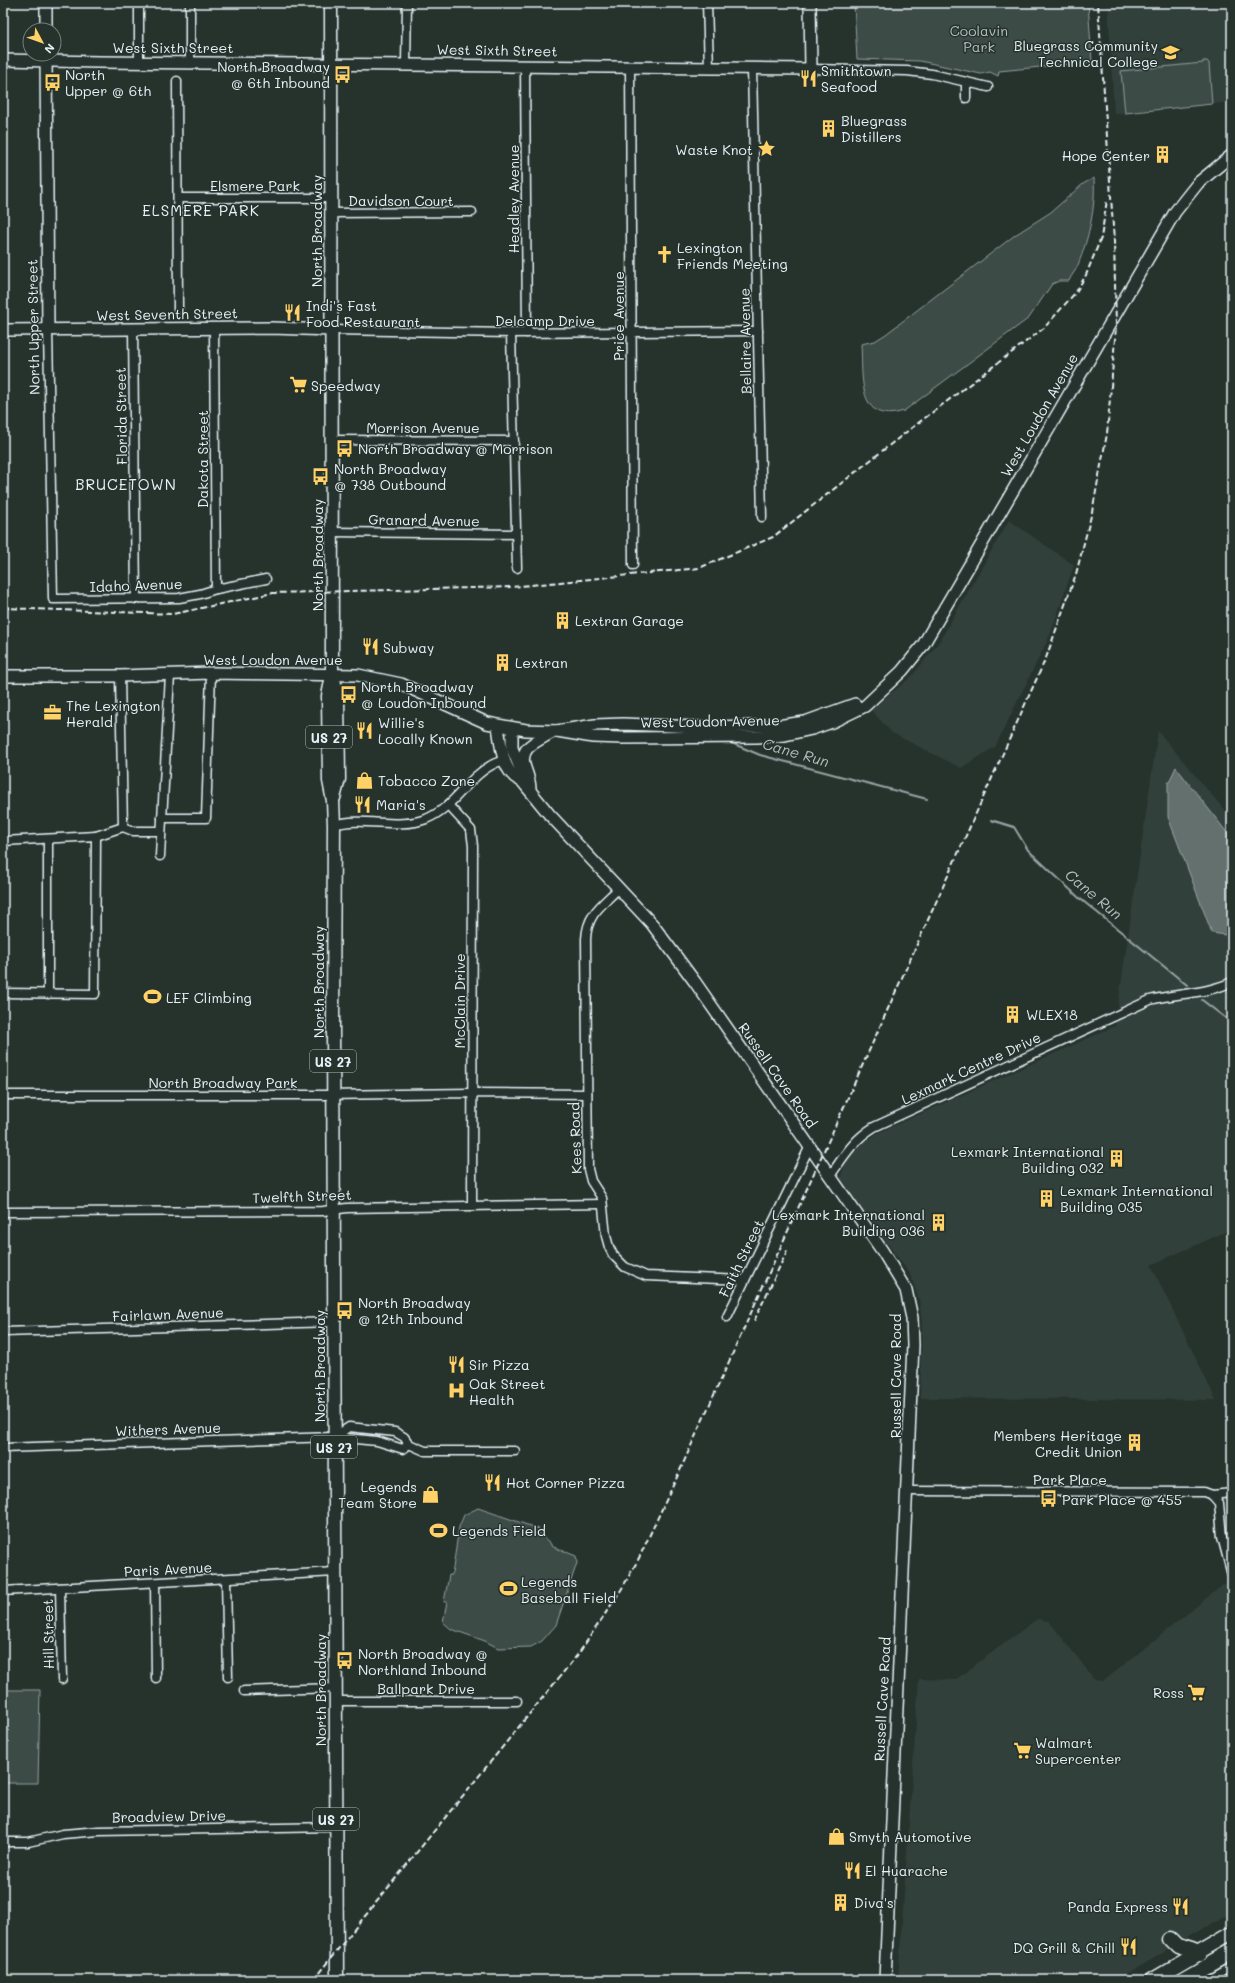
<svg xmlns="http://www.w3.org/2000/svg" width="1235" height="1983" font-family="Mali,sans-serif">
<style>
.built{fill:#333f3a}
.green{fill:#3e4b47;stroke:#939ea0}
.water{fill:#636f6d;stroke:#98a3a5}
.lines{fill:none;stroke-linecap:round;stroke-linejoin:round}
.stream{stroke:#98a3a5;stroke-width:2}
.street-casing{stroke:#e8f1f8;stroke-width:11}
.secondary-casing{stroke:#e8f1f8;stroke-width:14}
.primary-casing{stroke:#e8f1f8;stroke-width:15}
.highway-casing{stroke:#e8f1f8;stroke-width:17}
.street{stroke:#26332d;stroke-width:8}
.secondary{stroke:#26332d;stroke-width:11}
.primary{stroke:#26332d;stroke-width:12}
.highway{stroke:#26332d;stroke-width:14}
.rail{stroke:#e8f1f8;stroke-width:2;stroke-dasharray:6 3;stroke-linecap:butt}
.labels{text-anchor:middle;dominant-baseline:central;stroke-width:3;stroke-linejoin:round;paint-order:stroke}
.shield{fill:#26332d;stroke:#aeb8bb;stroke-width:1}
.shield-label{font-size:13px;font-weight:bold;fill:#e8f1f8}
.park-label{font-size:14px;fill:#b5bfc3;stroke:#26332d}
.poi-label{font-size:14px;fill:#e8f1f8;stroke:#26332d;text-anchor:start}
.street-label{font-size:14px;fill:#e8f1f8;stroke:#26332d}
.neighbourhood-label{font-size:15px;letter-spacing:1px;fill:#e8f1f8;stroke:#26332d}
.water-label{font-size:15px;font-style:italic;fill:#b3bdc0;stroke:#26332d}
</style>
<rect width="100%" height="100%" fill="#26332d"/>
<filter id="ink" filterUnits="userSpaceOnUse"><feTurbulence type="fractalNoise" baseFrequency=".025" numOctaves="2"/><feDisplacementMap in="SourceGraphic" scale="8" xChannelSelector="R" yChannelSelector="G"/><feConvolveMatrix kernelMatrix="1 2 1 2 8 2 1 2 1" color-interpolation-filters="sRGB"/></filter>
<g filter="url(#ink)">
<g class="built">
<polygon points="1108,3 1232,3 1232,102 1114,114"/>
<polygon points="1009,520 1074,565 1050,635 995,747 961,768 892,733 871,710 911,677 939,642"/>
<polygon points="1158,731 1232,819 1232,1229 1151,1265 1216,1400 920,1398 922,1322 919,1299 910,1274 840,1179 846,1161 861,1144 878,1133 1115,1026"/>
<polygon points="1224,1584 1232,1586 1232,1912 1115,1980 898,1980 919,1679 955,1680 1037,1619 1049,1621 1095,1680 1104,1681"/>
</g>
<g class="green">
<polygon points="854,3 1088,3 1092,62 999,71 998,76 990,72 981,74 920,61 857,59"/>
<polygon points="1203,61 1207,61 1209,63 1212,104 1125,113 1121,71 1203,63"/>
<path d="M1094,178c2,30 -5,59 -16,87 -2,6 -7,10 -9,16h-10l-7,3 -23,34 -125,93c-48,15 -41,-37 -43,-67l14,-3 11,-7 129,-99 36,-23 32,-28z"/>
<polygon points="478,1508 539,1529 538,1532 551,1544 551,1546 576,1556 577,1563 556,1625 542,1641 531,1647 498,1648 485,1641 451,1629 443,1622 447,1602 444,1602 449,1575 452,1575 459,1527 464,1515"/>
<polygon points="3,1690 40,1690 38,1783 3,1783"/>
</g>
<polygon class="water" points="1176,767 1232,839 1232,936 1212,933 1168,817 1168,784"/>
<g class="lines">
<g class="stream">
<polyline points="729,742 760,755 927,799"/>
<polyline points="991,820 1014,827 1028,850 1078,897 1187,985"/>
<polyline points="1202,1000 1232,1023"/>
</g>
<defs>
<g id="street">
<polyline points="190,3 190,62"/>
<polyline points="707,3 709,68"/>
<polyline points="139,62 139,7"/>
<polyline points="406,64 407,3"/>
<polyline points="525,66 527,333"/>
<polyline points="630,67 633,565"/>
<polyline points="752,68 762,517"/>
<polyline points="811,69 907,71 932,74 988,87"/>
<polyline points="177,81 178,309"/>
<polyline points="966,98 966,82"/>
<polyline points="178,198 331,198"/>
<polyline points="331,213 472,212"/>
<polyline points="214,328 216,589"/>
<polyline points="133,329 136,599"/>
<polyline points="48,330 53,599 179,598 200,594 216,589 266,579"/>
<polyline points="332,330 511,333 758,331"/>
<polyline points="511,333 517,568"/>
<polyline points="332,440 514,441"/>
<polyline points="332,532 516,534"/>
<polyline points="120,676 123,827"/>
<polyline points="448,805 471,830 473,846 472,1206"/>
<polyline points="162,818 206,818 211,673"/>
<path d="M334,825c30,-9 63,5 92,-6 29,-12 40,-40 64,-53 4,-3 9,-4 14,-6"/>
<polyline points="96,836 123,827 133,831 161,831"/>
<polyline points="48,839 48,994"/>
<polyline points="3,841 96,836 95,994 3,993"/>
<polyline points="160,856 170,675"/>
<path d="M619,888c-17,17 -32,26 -33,51l2,230 3,12 11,17 4,38 3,11 4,8 12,12 21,9 98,4"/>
<polyline points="3,1095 324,1095 472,1093 587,1094"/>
<path d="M830,1176c14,-20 23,-36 44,-49l276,-127c28,-7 56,-6 82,-18"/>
<polyline points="3,1212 323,1211 347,1208 602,1204"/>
<polyline points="727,1317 810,1146"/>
<polyline points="3,1332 334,1322"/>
<polyline points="334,1437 349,1427 395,1432 404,1437 409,1444 425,1451 515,1451"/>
<polyline points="3,1448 334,1437 377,1441 403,1449 409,1444"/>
<polyline points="908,1491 1204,1492 1212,1495 1232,1493"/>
<polyline points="1212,1495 1219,1503 1222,1537 1232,1575"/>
<polyline points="226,1579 228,1677"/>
<polyline points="155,1583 156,1678"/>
<polyline points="60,1588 62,1679"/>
<polyline points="3,1591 335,1572"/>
<polyline points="244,1691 335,1688"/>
<polyline points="335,1701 517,1701"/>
<polyline points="3,1842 28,1842 63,1834 99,1831 336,1827"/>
<polyline points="1225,1980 1232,1975"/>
</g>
<g id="secondary">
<polyline points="46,3 46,30"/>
<polyline points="46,54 48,330"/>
<polyline points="3,60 99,62 811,69 810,3"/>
<polyline points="3,330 271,328 332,330"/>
<polyline points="3,676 120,676 211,673 358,675 401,684 487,723 526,730 557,731 595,725 623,724 697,727 777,726 805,722 855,704"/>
<path d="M498,726c3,19 4,48 24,55l27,33 103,110 43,58 188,270 23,38 6,28 1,27 -28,635"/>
<polyline points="512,729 512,748 522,773"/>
<polyline points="557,731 593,737 623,738 757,737 785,735 812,729 832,722 865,706 902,671 923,645 1175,212 1198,183 1232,155"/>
<path d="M530,789c0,-8 -2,-13 -5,-21 -8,-22 14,-27 29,-37"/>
</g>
<g id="primary">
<polyline points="331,3 332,675 328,696 329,781 333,801 334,825 333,1027 337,1980"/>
<polyline points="333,676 338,695 339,779 334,798"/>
</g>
<g id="highway">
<polyline points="1170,1940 1177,1947 1200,1954"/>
<polyline points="1153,1980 1232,1934"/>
<polyline points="1183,1980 1232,1952"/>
</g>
</defs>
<use href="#street" class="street-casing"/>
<use href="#secondary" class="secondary-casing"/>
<use href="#primary" class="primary-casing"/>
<use href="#highway" class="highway-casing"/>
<use href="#street" class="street"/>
<use href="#secondary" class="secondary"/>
<use href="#primary" class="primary"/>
<use href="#highway" class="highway"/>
<g class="rail">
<polyline points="3,608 173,614 273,593 511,587 699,568 773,537 905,433 1044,328 1076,292 1086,275 1101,238 1107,200"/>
<polyline points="754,1321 788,1249"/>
<polyline points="313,1980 579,1653 621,1590 638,1560 677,1477 1046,658 1076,574 1092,512 1107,434 1116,327 1114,241 1098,3"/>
</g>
</g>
</g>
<defs>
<symbol id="university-bare" viewBox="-9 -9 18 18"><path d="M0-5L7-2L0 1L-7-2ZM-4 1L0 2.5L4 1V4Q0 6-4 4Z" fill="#ffd166" stroke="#26332d" stroke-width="2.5" paint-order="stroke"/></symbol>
<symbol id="bus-bare" viewBox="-9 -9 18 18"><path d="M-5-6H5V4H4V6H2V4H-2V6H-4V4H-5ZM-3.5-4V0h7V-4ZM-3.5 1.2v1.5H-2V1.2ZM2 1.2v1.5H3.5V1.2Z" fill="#ffd166" stroke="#26332d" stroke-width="2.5" paint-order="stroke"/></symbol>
<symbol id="restaurant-bare" viewBox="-9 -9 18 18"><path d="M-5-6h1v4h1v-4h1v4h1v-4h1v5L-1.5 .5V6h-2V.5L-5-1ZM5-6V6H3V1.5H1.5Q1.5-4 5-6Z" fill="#ffd166" stroke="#26332d" stroke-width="2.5" paint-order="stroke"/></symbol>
<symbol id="building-bare" viewBox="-9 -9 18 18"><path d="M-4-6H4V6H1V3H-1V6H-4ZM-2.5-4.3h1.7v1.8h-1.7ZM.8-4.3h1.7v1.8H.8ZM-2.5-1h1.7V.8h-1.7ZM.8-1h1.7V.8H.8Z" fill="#ffd166" stroke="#26332d" stroke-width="2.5" paint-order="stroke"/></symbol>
<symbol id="sight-bare" viewBox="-9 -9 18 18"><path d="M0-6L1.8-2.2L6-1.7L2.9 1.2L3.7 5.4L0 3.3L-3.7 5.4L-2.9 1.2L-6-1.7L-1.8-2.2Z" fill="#ffd166" stroke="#26332d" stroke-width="2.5" paint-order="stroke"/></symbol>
<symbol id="church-bare" viewBox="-9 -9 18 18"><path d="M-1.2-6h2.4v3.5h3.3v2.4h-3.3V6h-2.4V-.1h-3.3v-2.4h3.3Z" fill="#ffd166" stroke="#26332d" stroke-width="2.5" paint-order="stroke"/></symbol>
<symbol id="supermarket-bare" viewBox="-9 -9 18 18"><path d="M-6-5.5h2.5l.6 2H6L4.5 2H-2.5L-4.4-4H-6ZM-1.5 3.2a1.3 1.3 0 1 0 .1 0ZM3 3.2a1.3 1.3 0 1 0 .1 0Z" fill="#ffd166" stroke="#26332d" stroke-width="2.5" paint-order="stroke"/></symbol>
<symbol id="office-bare" viewBox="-9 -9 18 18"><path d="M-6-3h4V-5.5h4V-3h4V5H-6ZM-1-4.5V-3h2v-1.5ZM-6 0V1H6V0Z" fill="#ffd166" stroke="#26332d" stroke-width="2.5" paint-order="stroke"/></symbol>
<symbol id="shop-bare" viewBox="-9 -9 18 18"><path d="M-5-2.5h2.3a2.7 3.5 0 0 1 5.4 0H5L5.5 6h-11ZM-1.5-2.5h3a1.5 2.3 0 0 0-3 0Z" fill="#ffd166" stroke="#26332d" stroke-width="2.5" paint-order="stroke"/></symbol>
<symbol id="stadium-bare" viewBox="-9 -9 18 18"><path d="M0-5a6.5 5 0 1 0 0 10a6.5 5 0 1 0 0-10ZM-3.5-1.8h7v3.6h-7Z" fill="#ffd166" stroke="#26332d" stroke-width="2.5" paint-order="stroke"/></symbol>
<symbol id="hospital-bare" viewBox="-9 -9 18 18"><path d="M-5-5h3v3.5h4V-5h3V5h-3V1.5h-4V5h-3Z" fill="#ffd166" stroke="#26332d" stroke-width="2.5" paint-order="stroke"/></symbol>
</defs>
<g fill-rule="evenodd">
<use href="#university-bare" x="1158" y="40" width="25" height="25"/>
<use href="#bus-bare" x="330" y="62" width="25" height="25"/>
<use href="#restaurant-bare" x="796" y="66" width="25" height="25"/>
<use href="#bus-bare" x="40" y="70" width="25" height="25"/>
<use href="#building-bare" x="816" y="116" width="25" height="25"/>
<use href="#sight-bare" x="754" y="136" width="25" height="25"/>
<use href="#building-bare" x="1150" y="142" width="25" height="25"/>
<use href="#church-bare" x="652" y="242" width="25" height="25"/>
<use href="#restaurant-bare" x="280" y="300" width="25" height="25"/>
<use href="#supermarket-bare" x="286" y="372" width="25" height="25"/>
<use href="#bus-bare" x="332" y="436" width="25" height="25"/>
<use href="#bus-bare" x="308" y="464" width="25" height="25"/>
<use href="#building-bare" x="550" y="608" width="25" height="25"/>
<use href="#restaurant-bare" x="358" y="634" width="25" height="25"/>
<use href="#building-bare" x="490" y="650" width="25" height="25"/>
<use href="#bus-bare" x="336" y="682" width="25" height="25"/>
<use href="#office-bare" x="40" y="700" width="25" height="25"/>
<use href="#restaurant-bare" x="352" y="718" width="25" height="25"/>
<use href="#shop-bare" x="352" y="768" width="25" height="25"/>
<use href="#restaurant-bare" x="350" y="792" width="25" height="25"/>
<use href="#stadium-bare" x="140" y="984" width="25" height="25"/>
<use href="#building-bare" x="1000" y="1002" width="25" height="25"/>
<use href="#building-bare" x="1104" y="1146" width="25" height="25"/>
<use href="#building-bare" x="1034" y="1186" width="25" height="25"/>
<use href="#building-bare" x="926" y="1210" width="25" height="25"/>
<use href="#bus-bare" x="332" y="1298" width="25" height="25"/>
<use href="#restaurant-bare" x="444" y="1352" width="25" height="25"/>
<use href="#hospital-bare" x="444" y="1378" width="25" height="25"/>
<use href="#building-bare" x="1122" y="1430" width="25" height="25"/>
<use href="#restaurant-bare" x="480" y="1470" width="25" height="25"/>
<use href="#shop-bare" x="418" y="1482" width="25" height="25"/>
<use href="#bus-bare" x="1036" y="1486" width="25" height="25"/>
<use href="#stadium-bare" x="426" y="1518" width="25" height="25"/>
<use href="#stadium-bare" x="496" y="1576" width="25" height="25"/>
<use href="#bus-bare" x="332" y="1648" width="25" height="25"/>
<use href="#supermarket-bare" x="1184" y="1680" width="25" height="25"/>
<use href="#supermarket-bare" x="1010" y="1738" width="25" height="25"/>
<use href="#shop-bare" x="824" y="1824" width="25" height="25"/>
<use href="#restaurant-bare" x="840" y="1858" width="25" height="25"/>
<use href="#building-bare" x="828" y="1890" width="25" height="25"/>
<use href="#restaurant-bare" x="1168" y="1894" width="25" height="25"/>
<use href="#restaurant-bare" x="1116" y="1934" width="25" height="25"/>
</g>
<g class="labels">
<g class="shield">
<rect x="306" y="726" width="46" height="22" rx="3"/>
<rect x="310" y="1050" width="46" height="22" rx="3"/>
<rect x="311" y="1436" width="46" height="22" rx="3"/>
<rect x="313" y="1808" width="46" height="22" rx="3"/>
</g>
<g class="shield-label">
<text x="329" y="737">US 27</text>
<text x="333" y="1061">US 27</text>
<text x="334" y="1447">US 27</text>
<text x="336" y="1819">US 27</text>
</g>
<g class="park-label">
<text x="979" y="30">Coolavin<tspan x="979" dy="16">Park</tspan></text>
</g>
<g class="poi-label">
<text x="1158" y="45" text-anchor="end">Bluegrass Community<tspan x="1158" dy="16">Technical College</tspan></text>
<text x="330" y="66" text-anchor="end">North Broadway<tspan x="330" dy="16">@ 6th Inbound</tspan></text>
<text x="821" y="70">Smithtown<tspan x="821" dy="16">Seafood</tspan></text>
<text x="65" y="74">North<tspan x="65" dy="16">Upper @ 6th</tspan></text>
<text x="841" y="120">Bluegrass<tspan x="841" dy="16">Distillers</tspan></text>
<text x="753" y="149" text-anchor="end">Waste Knot</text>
<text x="1150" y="155" text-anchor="end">Hope Center</text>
<text x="677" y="247">Lexington<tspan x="677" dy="16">Friends Meeting</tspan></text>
<text x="306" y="305">Indi's Fast<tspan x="306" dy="16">Food Restaurant</tspan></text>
<text x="311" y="385">Speedway</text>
<text x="358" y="448">North Broadway @ Morrison</text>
<text x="334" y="468">North Broadway<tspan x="334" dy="16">@ 738 Outbound</tspan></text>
<text x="575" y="620">Lextran Garage</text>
<text x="383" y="647">Subway</text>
<text x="515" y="662">Lextran</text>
<text x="361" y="686">North Broadway<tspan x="361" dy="16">@ Loudon Inbound</tspan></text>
<text x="66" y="705">The Lexington<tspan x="66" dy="16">Herald</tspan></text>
<text x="378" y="722">Willie's<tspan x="378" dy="16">Locally Known</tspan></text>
<text x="378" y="780">Tobacco Zone</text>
<text x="376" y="804">Maria's</text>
<text x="166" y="997">LEF Climbing</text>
<text x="1026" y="1014">WLEX18</text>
<text x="1104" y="1151" text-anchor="end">Lexmark International<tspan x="1104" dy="16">Building 032</tspan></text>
<text x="1060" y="1190">Lexmark International<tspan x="1060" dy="16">Building 035</tspan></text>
<text x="925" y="1214" text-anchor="end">Lexmark International<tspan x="925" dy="16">Building 036</tspan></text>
<text x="358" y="1302">North Broadway<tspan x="358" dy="16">@ 12th Inbound</tspan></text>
<text x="469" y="1364">Sir Pizza</text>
<text x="469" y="1383">Oak Street<tspan x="469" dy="16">Health</tspan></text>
<text x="1122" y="1435" text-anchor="end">Members Heritage<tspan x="1122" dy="16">Credit Union</tspan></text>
<text x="506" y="1482">Hot Corner Pizza</text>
<text x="417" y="1486" text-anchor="end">Legends<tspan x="417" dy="16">Team Store</tspan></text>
<text x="1062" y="1499">Park Place @ 455</text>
<text x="452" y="1530">Legends Field</text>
<text x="521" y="1581">Legends<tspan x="521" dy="16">Baseball Field</tspan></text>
<text x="358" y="1653">North Broadway @<tspan x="358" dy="16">Northland Inbound</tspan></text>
<text x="1184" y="1692" text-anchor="end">Ross</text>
<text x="1035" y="1742">Walmart<tspan x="1035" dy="16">Supercenter</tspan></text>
<text x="849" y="1836">Smyth Automotive</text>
<text x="865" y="1870">El Huarache</text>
<text x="854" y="1902">Diva's</text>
<text x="1168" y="1906" text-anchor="end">Panda Express</text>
<text x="1115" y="1947" text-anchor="end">DQ Grill &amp; Chill</text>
</g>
<g class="street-label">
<text x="173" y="47">West Sixth Street</text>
<text transform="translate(497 50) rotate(1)">West Sixth Street</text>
<text x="255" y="185">Elsmere Park</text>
<text transform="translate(513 199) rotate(-90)">Headley Avenue</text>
<text x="401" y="200">Davidson Court</text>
<text transform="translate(316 231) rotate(-90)">North Broadway</text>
<text transform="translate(167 314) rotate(-1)">West Seventh Street</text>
<text transform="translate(618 316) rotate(-90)">Price Avenue</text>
<text x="545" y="320">Delcamp Drive</text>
<text transform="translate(33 327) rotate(-91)">North Upper Street</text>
<text transform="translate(745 341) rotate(-91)">Bellaire Avenue</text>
<text transform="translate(1039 415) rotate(-60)">West Loudon Avenue</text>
<text transform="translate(121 416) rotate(-91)">Florida Street</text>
<text x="423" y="427">Morrison Avenue</text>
<text transform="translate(202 459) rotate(-90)">Dakota Street</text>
<text transform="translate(424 520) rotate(1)">Granard Avenue</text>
<text transform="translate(317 555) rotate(-90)">North Broadway</text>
<text transform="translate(136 585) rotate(-2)">Idaho Avenue</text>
<text x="273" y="659">West Loudon Avenue</text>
<text transform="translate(710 721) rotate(-1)">West Loudon Avenue</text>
<text transform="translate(318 982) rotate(-90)">North Broadway</text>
<text transform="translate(459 1001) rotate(-90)">McClain Drive</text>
<text transform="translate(971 1068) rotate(-25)">Lexmark Centre Drive</text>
<text transform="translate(778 1075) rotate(55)">Russell Cave Road</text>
<text x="223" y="1082">North Broadway Park</text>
<text transform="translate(575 1138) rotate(-92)">Kees Road</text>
<text transform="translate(302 1196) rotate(-2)">Twelfth Street</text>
<text transform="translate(741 1258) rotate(-64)">Faith Street</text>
<text transform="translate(168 1314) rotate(-2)">Fairlawn Avenue</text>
<text transform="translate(319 1366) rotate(-90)">North Broadway</text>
<text transform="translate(895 1376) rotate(-90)">Russell Cave Road</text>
<text transform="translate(168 1429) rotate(-2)">Withers Avenue</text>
<text x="1070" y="1479">Park Place</text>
<text transform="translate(168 1569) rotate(-3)">Paris Avenue</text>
<text transform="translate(48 1634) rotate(-91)">Hill Street</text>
<text x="426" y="1688">Ballpark Drive</text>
<text transform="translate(320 1690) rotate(-90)">North Broadway</text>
<text transform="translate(882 1699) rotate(-87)">Russell Cave Road</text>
<text transform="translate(169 1816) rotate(-1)">Broadview Drive</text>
</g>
<g class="neighbourhood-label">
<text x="201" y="210">ELSMERE PARK</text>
<text x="126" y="484">BRUCETOWN</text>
</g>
<g class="water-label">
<text transform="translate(796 752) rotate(16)">Cane Run</text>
<text transform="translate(1094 894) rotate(40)">Cane Run</text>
</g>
</g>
<rect width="1235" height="1983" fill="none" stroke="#26332d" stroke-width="16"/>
<rect x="8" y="8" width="1219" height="1967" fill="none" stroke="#e8f1f8" stroke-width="1.5" filter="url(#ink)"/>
<g transform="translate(42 42) rotate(131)"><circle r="19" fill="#26332d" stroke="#747f7e"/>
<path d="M0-3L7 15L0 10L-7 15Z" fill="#ffd166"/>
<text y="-6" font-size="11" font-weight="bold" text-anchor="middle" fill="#e8f1f8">N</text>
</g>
</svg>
